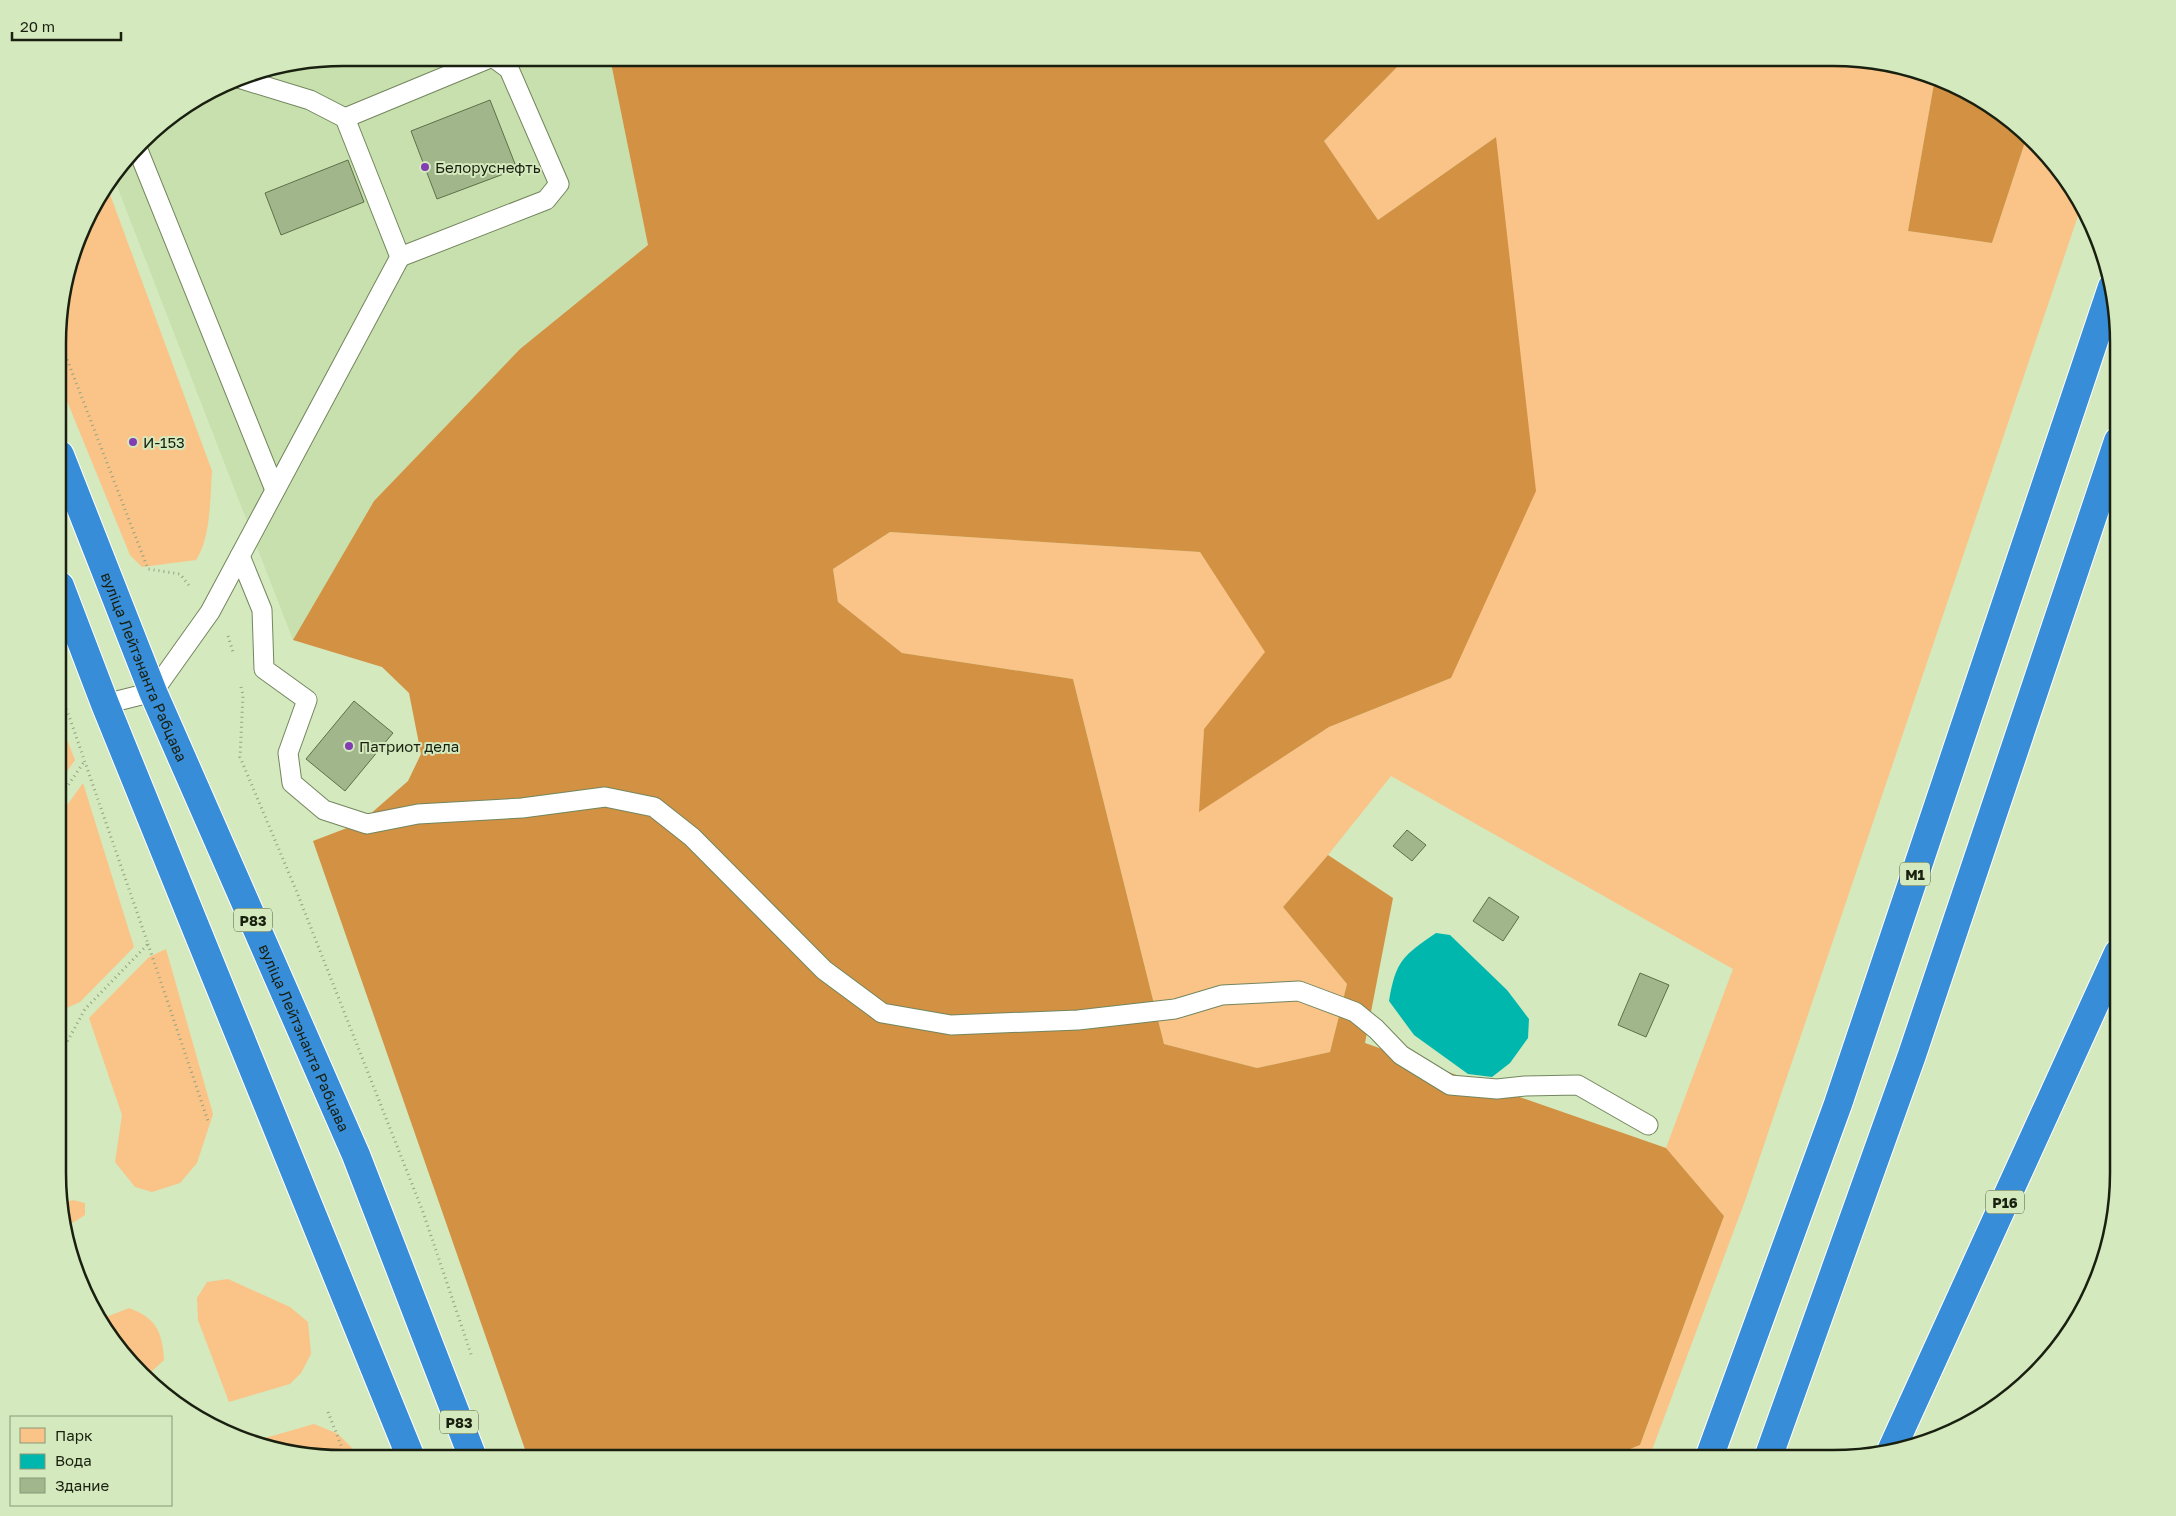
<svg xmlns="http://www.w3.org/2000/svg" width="2176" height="1516" font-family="'Golos Text',sans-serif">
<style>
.built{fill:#c8e0ad}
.green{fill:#fac387}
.forest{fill:#d29143}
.water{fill:#00b7ae}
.building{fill:#a2b68c;stroke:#5e7048}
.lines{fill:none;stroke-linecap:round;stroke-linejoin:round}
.lane-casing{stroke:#73865e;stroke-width:21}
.highway-casing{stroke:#fff;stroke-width:30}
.path{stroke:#93a380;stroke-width:3;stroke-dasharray:1 4;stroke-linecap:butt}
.lane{stroke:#fff;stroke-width:19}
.highway{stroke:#378dd8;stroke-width:28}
.poi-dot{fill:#813db1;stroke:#d4e9bd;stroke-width:2}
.labels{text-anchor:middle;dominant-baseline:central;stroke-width:4;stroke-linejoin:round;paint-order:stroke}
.shield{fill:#d4e9bd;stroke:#515c44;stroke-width:1}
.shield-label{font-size:14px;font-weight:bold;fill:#192010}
.poi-label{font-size:15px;fill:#192010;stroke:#d4e9bd;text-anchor:start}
.street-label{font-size:15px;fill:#192010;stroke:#d4e9bd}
.rim{fill:none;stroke:#192010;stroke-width:2.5}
</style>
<rect width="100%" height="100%" fill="#d4e9bd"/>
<polygon class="built" points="343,58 610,58 648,245 520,349 374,501 293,640 115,181 155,129 234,79"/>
<g class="green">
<polygon points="1406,58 1851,58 1925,73 1935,78 1908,231 1992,243 2026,139 2082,204 1746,1198 1649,1458 1607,1458 1640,1445 1724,1216 1666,1148 1733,969 1391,776 1328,855 1283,907 1347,984 1330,1052 1257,1068 1164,1044 1073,679 902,653 838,602 833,569 890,532 1200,552 1266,652 1204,729 1200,811 1329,727 1451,678 1496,137 1378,220 1324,141"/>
<path d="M108,189l104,282c-2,26 -1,67 -16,89l-54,7 -12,-12 -70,-171v-78l27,-90z"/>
<polygon points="60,722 75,760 60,781"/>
<polygon points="83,783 134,947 80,1002 60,1011 60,815"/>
<polygon points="166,949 213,1114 197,1163 180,1183 152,1192 135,1187 115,1162 122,1115 89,1018 149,957"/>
<polygon points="73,1200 85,1203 85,1215 66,1227 60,1204"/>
<polygon points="228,1279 290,1307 308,1322 311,1354 301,1373 290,1384 229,1402 198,1320 197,1298 207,1282"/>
<path d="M129,1308c27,10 33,23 35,52l-12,11 -6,2 -47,-53z"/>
<polygon points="314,1424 338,1434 362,1458 325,1458 253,1444 258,1440"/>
</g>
<g class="forest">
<polygon points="610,58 1406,58 1324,141 1378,220 1496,137 1536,491 1451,678 1329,727 1199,812 1204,729 1265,652 1200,552 890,532 833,569 838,602 902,653 1073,679 1164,1044 1257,1068 1330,1052 1347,984 1283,907 1328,855 1393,898 1365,1043 1666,1148 1724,1216 1640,1445 1607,1458 528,1458 313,841 360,823 408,781 421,754 409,693 382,667 293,640 374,501 520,349 648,245"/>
<polygon points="1935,78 2007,116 2026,139 1992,243 1908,231"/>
</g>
<path class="water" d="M1436,933l14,2 57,55 22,29 -1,19 -18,25 -18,14 -24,-3 -54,-39 -25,-34c7,-41 14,-45 47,-68z"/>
<g class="building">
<polygon points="490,100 517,169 437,199 411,131"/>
<polygon points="348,160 364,202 281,235 265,193"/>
<polygon points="354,701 393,733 345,791 306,759"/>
<polygon points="1407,830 1426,845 1412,861 1393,846"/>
<polygon points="1489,897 1519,917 1503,941 1473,921"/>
<polygon points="1640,973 1669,985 1646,1037 1618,1025"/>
</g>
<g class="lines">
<defs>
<g id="lane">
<polyline points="345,118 490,58"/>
<polyline points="138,150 275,490"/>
<polyline points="400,257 546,200 559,184 509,69 494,58"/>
<polyline points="240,556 262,610 264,669 307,700 288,753 292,783 324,810 367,824 418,814 522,808 605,797 654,807 692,837 824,970 882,1013 951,1025 1078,1020 1175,1009 1222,995 1299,991 1355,1012 1376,1029 1401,1055 1450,1085 1497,1089 1525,1086 1578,1085 1648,1125"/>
<polyline points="105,704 153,692 210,612 400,257 345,118 310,100 238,78"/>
</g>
<g id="highway">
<path id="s1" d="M60,455l93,237 203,463 117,303"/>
<polyline points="60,586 105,704 411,1458"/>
<polyline points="1891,1451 2118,953"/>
<polyline points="1709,1458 1838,1104 2112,287"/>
<polyline points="1768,1458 1912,1055 2118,441"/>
</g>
</defs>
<use href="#lane" class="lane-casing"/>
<use href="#highway" class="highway-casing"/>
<g class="path">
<polyline points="60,341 148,569 180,574 191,588"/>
<polyline points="228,636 233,652"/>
<polyline points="241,687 243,695 240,757 296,890 423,1212 472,1357"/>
<polyline points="60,690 148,944 85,1009 60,1055"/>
<polyline points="60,797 84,762"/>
<polyline points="148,944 208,1121"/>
<polyline points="328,1412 346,1458"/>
</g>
<use href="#lane" class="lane"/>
<use href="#highway" class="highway"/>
</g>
<g class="poi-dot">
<circle cx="425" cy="167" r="5"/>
<circle cx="133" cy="442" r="5"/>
<circle cx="349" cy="746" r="5"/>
</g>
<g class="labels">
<g class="shield">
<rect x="1900" y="862.5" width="30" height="23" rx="4"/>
<rect x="234" y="908.5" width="38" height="23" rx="4"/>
<rect x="1986" y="1190.5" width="38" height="23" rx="4"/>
<rect x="440" y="1410.5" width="38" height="23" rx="4"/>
</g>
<g class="shield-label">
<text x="1915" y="874">М1</text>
<text x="253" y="920">Р83</text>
<text x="2005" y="1202">Р16</text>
<text x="459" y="1422">Р83</text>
</g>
<g class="poi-label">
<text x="435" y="167">Белоруснефть</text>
<text x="143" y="442">И-153</text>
<text x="359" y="746">Патриот дела</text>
</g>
<g class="street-label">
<text stroke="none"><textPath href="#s1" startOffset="228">вуліца Лейтэнанта Рабцава</textPath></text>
<text stroke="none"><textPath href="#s1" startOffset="632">вуліца Лейтэнанта Рабцава</textPath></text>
</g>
</g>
<path d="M0 0H2176V1516H0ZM343 66H1833A277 277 0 0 1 2110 343V1173A277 277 0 0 1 1833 1450H343A277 277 0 0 1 66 1173V343A277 277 0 0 1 343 66Z" fill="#d4e9bd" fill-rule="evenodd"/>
<path class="rim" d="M343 66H1833A277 277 0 0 1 2110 343V1173A277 277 0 0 1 1833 1450H343A277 277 0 0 1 66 1173V343A277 277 0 0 1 343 66Z"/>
<rect x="10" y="1416" width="162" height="90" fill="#d4e9bd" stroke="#899978"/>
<rect x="20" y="1428" width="25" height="15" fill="#fac387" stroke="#899978"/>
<text x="55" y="1441" font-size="15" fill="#192010">Парк</text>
<rect x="20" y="1454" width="25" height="15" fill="#00b7ae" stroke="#899978"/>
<text x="55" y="1466" font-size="15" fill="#192010">Вода</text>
<rect x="20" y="1478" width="25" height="15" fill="#a2b68c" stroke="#899978"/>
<text x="55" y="1491" font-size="15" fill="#192010">Здание</text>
<path d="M12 32v8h109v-8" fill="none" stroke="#192010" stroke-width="2.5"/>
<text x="20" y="32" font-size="15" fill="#192010" stroke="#d4e9bd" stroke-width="4" paint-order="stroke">20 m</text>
</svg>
